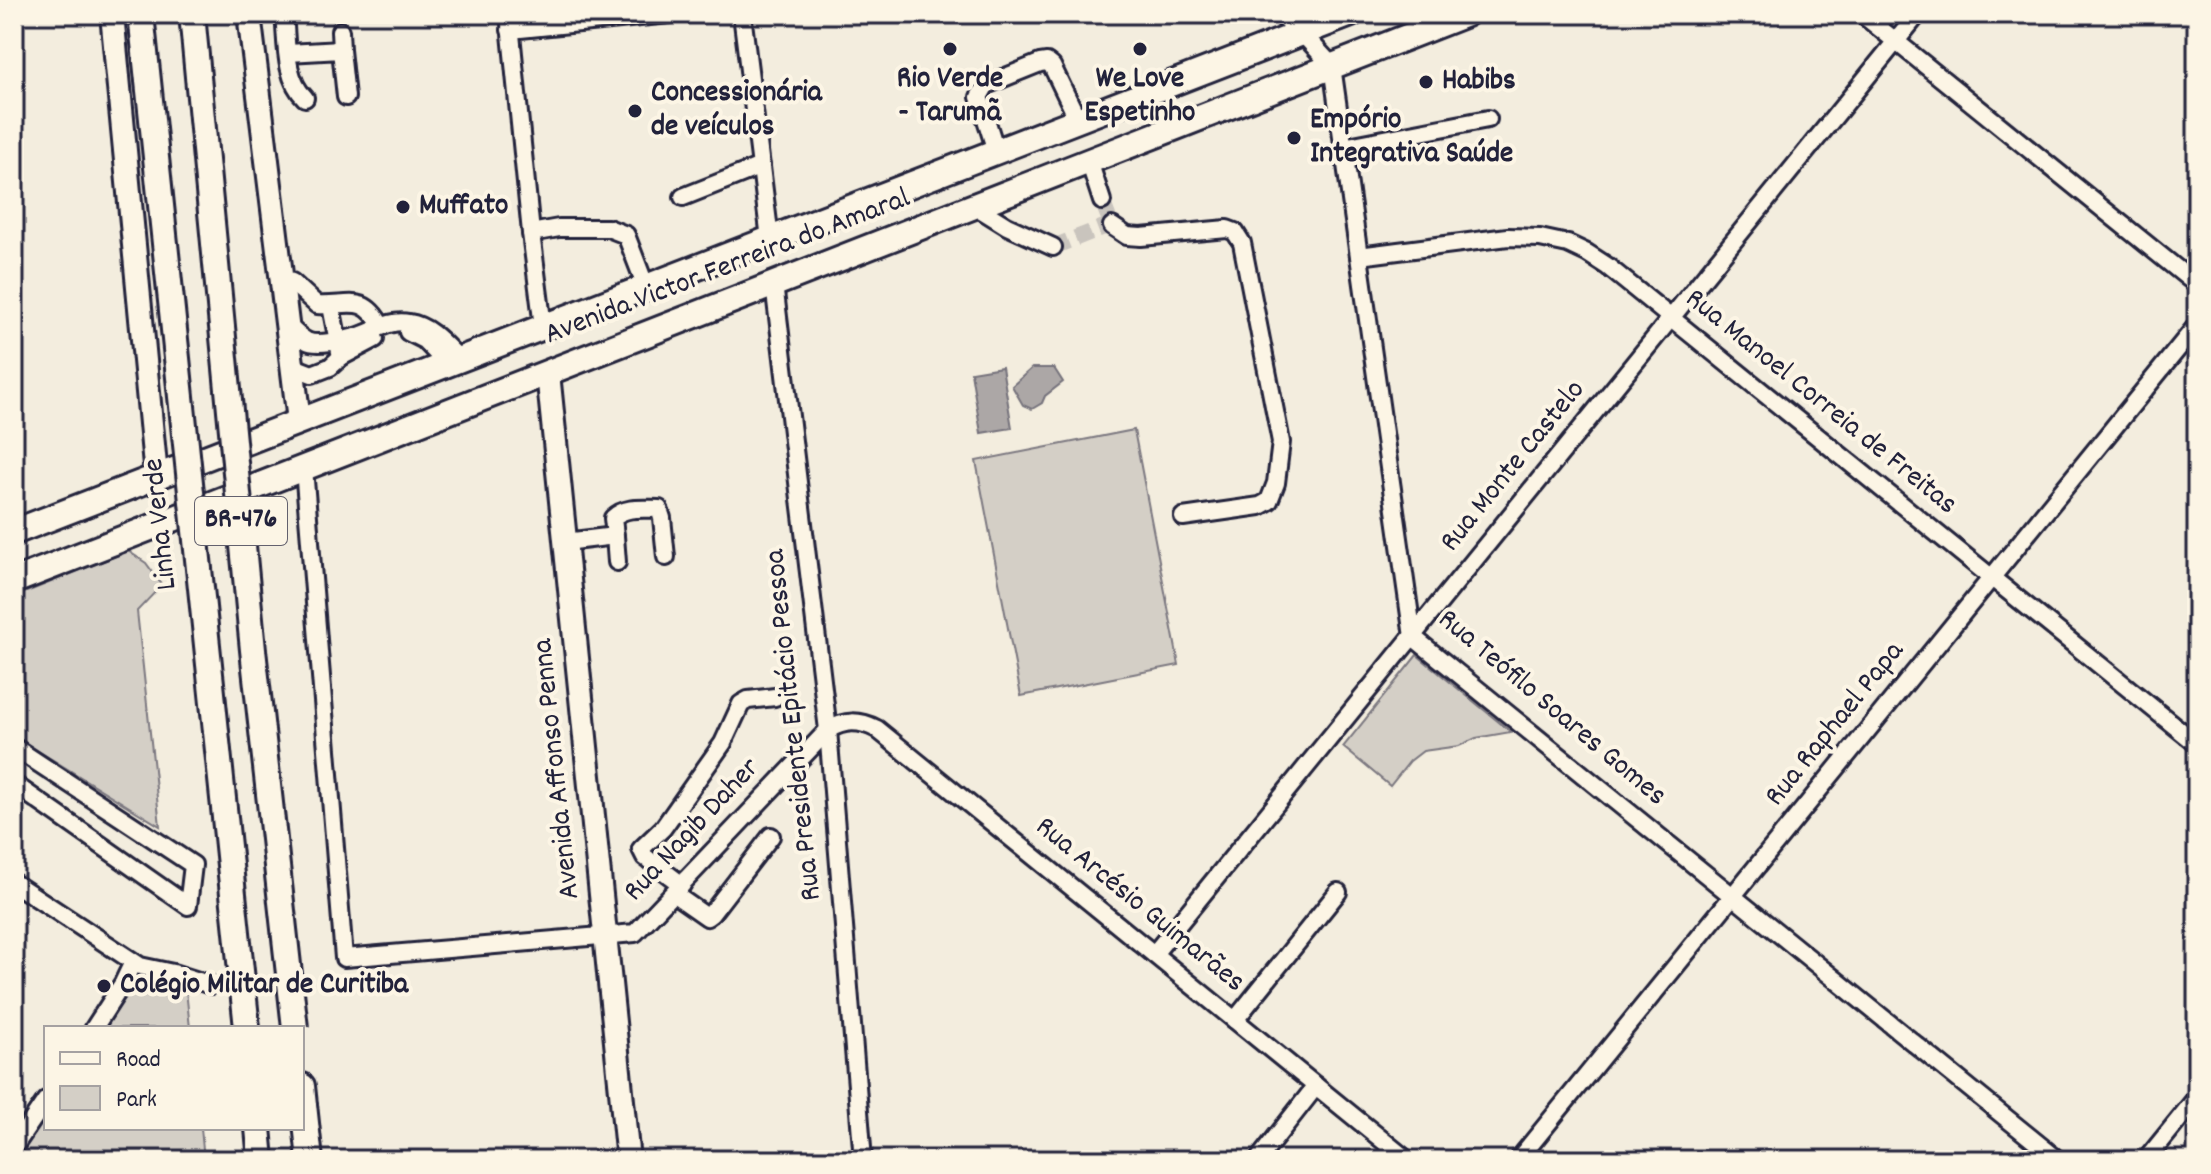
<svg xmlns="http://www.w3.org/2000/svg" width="2211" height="1174" font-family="Dekko,sans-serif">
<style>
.green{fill:#d4cfc6;stroke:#7b7880;stroke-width:2}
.water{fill:#aca7a6;stroke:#75727b;stroke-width:2}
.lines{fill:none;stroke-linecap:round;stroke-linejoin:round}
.minor-tunnel{stroke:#c9c4bd;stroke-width:16;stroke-dasharray:16 8;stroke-linecap:butt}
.minor-casing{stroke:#22223b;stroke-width:22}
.major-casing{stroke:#22223b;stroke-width:28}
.highway-casing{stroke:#22223b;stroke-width:30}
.minor{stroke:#fcf5e5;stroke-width:16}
.major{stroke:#fcf5e5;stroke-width:22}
.highway{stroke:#fcf5e5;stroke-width:24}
.highway-bridge-casing{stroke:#22223b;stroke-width:30;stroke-linecap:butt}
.highway-bridge{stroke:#fcf5e5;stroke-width:24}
.poi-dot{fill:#22223b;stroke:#fcf5e5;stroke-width:3}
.labels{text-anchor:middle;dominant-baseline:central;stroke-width:8;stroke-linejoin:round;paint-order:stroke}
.shield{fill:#fcf5e5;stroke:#63616e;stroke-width:2}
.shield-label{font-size:28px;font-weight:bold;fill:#22223b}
.poi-label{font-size:30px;font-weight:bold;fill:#22223b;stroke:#fcf5e5;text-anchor:start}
.street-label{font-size:30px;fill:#22223b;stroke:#fcf5e5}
</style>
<rect width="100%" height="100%" fill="#f3edde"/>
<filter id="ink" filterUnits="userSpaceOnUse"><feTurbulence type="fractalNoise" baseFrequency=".0125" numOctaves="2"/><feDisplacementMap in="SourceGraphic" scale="16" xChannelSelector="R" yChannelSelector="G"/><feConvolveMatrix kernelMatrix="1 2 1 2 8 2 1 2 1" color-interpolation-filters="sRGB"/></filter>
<g filter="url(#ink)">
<g class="green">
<polygon points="1134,430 1179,665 1021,696 976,461"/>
<polygon points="128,551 146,563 162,585 137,611 160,826 14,736 14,597"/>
<polygon points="1417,655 1511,732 1476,738 1459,746 1423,751 1410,761 1390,786 1343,747"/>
<polygon points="139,980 186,990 190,1028 101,1028"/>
<polygon points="46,1109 46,1128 201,1128 204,1160 14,1160"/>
</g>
<g class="water">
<polygon points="1002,367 1012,428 981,433 971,372"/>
<polygon points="1032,368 1054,368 1063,382 1045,396 1042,403 1032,409 1023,405 1012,386"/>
</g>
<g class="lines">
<polyline class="minor-tunnel" points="1053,247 1104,227 1112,226 1102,201"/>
<defs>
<g id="minor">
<path d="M284,14c3,27 0,64 21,84"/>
<polyline points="509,14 531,233 543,327"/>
<polyline points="742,14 770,239"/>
<polyline points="1279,14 1302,33 1332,66 1413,637 2058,1160"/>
<polyline points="1862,14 2197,285"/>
<polyline points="510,30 670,14"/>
<polyline points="340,31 341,50"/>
<polyline points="288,53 341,50 346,97"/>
<polyline points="1343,147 1488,119"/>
<polyline points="996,151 979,97 986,85 1040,63 1047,62 1052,66 1078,120"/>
<polyline points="1089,161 1102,201"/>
<polyline points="683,197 761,166"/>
<polyline points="975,206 1007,226 1053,247"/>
<polyline points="1112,226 1127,236 1141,237 1227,229 1235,232 1242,243 1281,442 1276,483 1269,501 1260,506 1183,517"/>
<polyline points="531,233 559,228 608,228 626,235 646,287"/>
<polyline points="1359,256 1508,237 1540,238 1568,244 1587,253 1607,266 2197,744"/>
<path d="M281,278l11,4 25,23c31,2 47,-12 64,21"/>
<polyline points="774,284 828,730 863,1160"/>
<polyline points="331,306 341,357 375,339"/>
<path d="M287,325c6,5 13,13 20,16 9,5 38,-1 49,-4 19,-5 32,-18 53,-14 21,3 36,22 50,36"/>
<polyline points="408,332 424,340 447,364"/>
<polyline points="291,360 299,369 312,374 330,367 341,357"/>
<path d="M304,468l40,490 291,-25 193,-203c17,-10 31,-10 49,-1l530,431"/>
<path d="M615,536l-2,-18c12,-12 30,-9 46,-9l3,9 4,39"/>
<polyline points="565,542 615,536 617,562"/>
<polyline points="14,747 193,865 188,906 14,784"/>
<polyline points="14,883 140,966 173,973 211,985"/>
<polyline points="682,885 645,857 641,849 663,828 723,743 741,704 748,700 775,697"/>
<polyline points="674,894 707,917 711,914 771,836"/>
<polyline points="1154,954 1918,14"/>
<polyline points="1235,1020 1338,892"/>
<polyline points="94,1028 123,983 133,962"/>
<polyline points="14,1147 46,1100"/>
<polyline points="1258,1160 1316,1086"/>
<polyline points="1518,1160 2197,325"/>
<polyline points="2146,1160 2197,1097"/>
</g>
<g id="major">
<polyline points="112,14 156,476"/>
<polyline points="249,14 299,421"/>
<polyline points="548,373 628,1160"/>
</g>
<g id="highway">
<polyline points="14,532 1351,14"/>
<polyline points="14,581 1466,14"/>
<polyline points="302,1086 310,1160"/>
<polyline points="258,1128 261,1160"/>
</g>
</defs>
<use href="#minor" class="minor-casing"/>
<use href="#major" class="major-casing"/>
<use href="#highway" class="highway-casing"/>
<use href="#minor" class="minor"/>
<use href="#major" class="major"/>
<use href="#highway" class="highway"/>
<defs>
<g id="highway-bridge">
<polyline points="141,14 247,1028"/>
<polyline points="192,14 253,650 295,1028"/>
</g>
</defs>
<use href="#highway-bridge" class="highway-bridge-casing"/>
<use href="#highway-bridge" class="highway-bridge"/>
</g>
</g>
<g class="poi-dot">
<circle cx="950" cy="49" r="8"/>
<circle cx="1140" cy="49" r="8"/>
<circle cx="1426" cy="82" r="8"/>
<circle cx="635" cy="111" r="8"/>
<circle cx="1294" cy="138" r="8"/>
<circle cx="403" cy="207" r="8"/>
<circle cx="104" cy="986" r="8"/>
</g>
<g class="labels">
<rect class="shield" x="195" y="497" width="92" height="48" rx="6"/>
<g class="shield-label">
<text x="241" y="521">BR-476</text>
</g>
<g class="poi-label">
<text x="950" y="80" text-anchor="middle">Rio Verde<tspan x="950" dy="34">- Tarumã</tspan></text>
<text x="1140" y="80" text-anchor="middle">We Love<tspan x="1140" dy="34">Espetinho</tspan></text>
<text x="1442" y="82">Habibs</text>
<text x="651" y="94">Concessionária<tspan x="651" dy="34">de veículos</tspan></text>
<text x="1310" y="121">Empório<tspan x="1310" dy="34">Integrativa Saúde</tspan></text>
<text x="419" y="207">Muffato</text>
<text x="120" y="986">Colégio Militar de Curitiba</text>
</g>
<g class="street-label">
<text transform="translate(728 268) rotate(-21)">Avenida Victor Ferreira do Amaral</text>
<text transform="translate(1820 403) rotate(39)">Rua Manoel Correia de Freitas</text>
<text transform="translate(1514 467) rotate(-51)">Rua Monte Castelo</text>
<text transform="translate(162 524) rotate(-96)">Linha Verde</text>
<text transform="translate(1551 709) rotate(40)">Rua Teófilo Soares Gomes</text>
<text transform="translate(795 725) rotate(-96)">Rua Presidente Epitácio Pessoa</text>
<text transform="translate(1836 725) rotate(-51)">Rua Raphael Papa</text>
<text transform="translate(558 769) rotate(-96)">Avenida Affonso Penna</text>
<text transform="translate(693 831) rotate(-47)">Rua Nagib Daher</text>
<text transform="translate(1139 906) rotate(39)">Rua Arcésio Guimarães</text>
</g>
</g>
<rect width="2211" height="1174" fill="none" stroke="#fcf5e5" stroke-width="48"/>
<rect x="24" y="24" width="2163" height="1126" fill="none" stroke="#22223b" stroke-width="3" filter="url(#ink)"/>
<rect x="44" y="1026" width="260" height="104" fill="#fcf5e5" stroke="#a5a1a1" stroke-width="2"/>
<rect x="60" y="1052" width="40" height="12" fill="#fcf5e5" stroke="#a5a1a1" stroke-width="2"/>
<text x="116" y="1066" font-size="24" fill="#22223b">Road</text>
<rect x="60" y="1086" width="40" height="24" fill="#d4cfc6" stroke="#a5a1a1" stroke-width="2"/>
<text x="116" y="1106" font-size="24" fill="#22223b">Park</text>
</svg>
